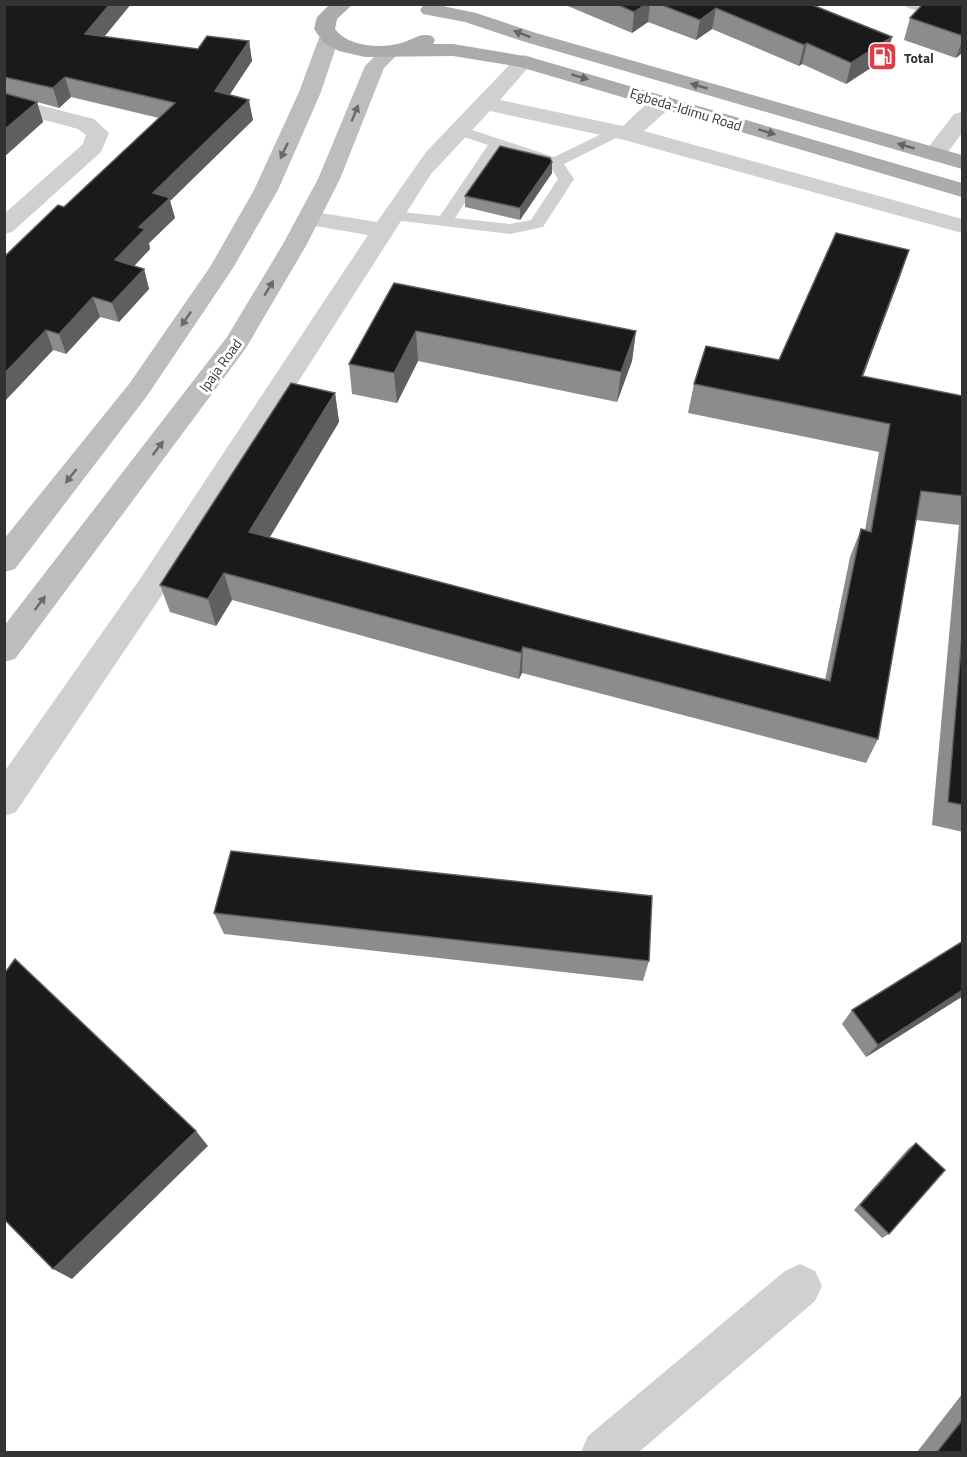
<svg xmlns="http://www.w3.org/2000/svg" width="967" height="1457" font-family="'Titillium Web',sans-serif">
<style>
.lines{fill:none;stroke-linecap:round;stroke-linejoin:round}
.service{fill:#d0d0d0;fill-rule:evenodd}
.minor{fill:#d0d0d0;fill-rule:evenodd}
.secondary{fill:#bdbdbd;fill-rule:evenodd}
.primary{fill:#ababab;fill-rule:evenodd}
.wall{fill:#8c8c8c}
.shaded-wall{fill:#5f5f5f}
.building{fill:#1a1a1a;stroke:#5f5f5f;stroke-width:1.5}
.oneway{fill:#636363}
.oneway2{fill:#6a6a6a}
.labels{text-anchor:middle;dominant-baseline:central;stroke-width:6;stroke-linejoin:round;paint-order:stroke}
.far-poi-label{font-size:14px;font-weight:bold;fill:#333;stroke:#fff;text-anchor:start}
.far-street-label{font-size:14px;fill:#333;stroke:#fff}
</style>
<rect width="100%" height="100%" fill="#fff"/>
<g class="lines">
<path class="service" d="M457,125l97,32 58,-28h10l3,3 -3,3 -58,29 10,15 -31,48 -33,7 -124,-15 -2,-3 2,-3 6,-2 48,5 48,-71 -36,-12 -3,-3 3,-3zM500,149l49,16 9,14 -27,41 -21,4 -55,-6z"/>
<g class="minor">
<polygon points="905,4 938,4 962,12 962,24 908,8"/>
<path d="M524,55l7,2 3,4 -34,39 123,26c14,-12 29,-33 48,-29l3,5 -3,5 -27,24 318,88v14l-338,-93 -134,-29 -59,63 -267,418 -148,220 -12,4v-44l138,-196 226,-341 -59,-10 -8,-2 -4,-5 4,-5 8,-2 68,11 49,-70 91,-95z"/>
<polygon points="4,96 94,119 109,133 101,152 12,232 4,234 4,214 83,144 86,135 78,129 4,109"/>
<polygon points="962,112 962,133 943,159 935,161 927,159 924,154 927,149 954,114"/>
<polygon points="800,1264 815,1271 822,1286 815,1301 639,1452 581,1452 588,1436 785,1271"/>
</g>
<g class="secondary">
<polygon points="329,32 336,34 339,38 321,92 278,190 233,268 147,396 15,569 4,572 4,539 129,384 210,267 254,190 299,92 319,38 322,34"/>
<polygon points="389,47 396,49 399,53 384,68 340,179 307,244 246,348 15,659 4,662 4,626 227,337 283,244 318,179 365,66 382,49"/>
</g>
<g class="primary">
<path d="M330,4h23l-16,15 -2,10c13,18 46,20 66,14 12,-3 18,-11 31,-7l3,4 -2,4h20l77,13 432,126v14l-442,-130 -67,-11 -88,1 -26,-6 -15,-8 -10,-14 3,-12z"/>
<polygon points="433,4 476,13 536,33 962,155 962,169 522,41 465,22 423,14 420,10 423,6"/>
</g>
</g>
<g class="wall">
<polygon points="4,4 131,4 104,37 198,49 249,41 252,61 229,95 253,120 170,201 175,218 149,243 150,249 134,266 144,269 149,289 119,322 100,317 66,354 53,350 4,402 4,257 64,207 159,118 71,97 59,108 37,102 43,122 4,157"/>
<polygon points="563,4 810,4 892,37 886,58 846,84 802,64 799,66 712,29 696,40 648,22 632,33"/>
<polygon points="963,4 963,52 956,58 904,40 910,18"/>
<polygon points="552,162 552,173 520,220 465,207 465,196"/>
<polygon points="909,250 863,377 963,396 963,832 932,825 959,525 916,520 878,739 866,763 522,673 519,679 232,600 216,626 170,612 160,585 335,393 339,422 270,537 573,617 825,680 850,557 861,529 865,530 879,452 688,413 694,384 779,360"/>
<polygon points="394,283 636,331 632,361 617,402 418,361 397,403 352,394 349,364"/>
<polygon points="214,913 649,961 643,981 224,934"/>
<polygon points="963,941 963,996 866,1057 842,1024 852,1010"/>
<polygon points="916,1143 889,1234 882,1238 854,1210 909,1148"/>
<polygon points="963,1393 963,1452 917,1452"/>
</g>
<g class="shaded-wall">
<polygon points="110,4 131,4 90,54 85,34"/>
<polygon points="646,4 650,4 648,22 632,33 634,12"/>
<polygon points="716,8 712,29 696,40 700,20"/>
<polygon points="892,37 886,58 846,84 851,63"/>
<polygon points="963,38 963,52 956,58"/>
<polygon points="249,41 252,61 219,111 215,91"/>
<polygon points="807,43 802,64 799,66 804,45"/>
<polygon points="65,77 71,97 59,108 53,88"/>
<polygon points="249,100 253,120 170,201 175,218 149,243 150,249 121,280 115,260 139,227 153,193"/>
<polygon points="37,102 43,122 4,157 4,130"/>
<polygon points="552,162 552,173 520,220 520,208"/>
<polygon points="909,250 899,280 852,405 862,376"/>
<polygon points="144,269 149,289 119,322 112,303"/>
<polygon points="93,297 100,317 66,354 59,334"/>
<polygon points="46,330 53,350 4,402 4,374"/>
<polygon points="416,331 418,361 397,403 394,373"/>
<polygon points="636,331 632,361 617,402 621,372"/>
<polygon points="335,393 339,422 256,560 249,532"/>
<polygon points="224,573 232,600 216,626 208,599"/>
<polygon points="523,647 522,673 519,679 521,653"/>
<polygon points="963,990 963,996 866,1057 878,1045"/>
<polygon points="196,1131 208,1146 72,1279 53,1269"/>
</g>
<g class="building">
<polygon points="4,4 110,4 85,34 198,49 207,36 249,41 215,91 249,100 153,193 170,198 139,227 145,229 115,260 144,269 112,303 93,297 59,334 46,330 4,374 4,257 58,205 64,207 175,103 65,77 53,88 4,77"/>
<polygon points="616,4 646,4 634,12"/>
<polygon points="659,4 810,4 892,37 851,63 807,43 804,45 716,8 700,20"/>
<polygon points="923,4 963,4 963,36 910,18"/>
<polygon points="4,93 37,102 4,130"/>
<polygon points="500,146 550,158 552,162 520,208 465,196"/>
<polygon points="836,233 909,250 862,376 963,396 963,496 921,491 878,739 523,647 521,653 224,573 208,599 160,585 291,383 335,393 249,532 573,617 830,681 861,529 871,532 890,424 694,384 706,346 779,360"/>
<polygon points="394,283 636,331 621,372 416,331 394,373 349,364"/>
<polygon points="963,624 963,805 948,802"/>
<polygon points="231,851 652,896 649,961 214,913"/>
<polygon points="963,941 963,990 878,1045 852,1010"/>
<polygon points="15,959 196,1131 53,1269 4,1219 4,974"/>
<polygon points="916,1143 945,1170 889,1234 860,1205"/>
<polygon points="963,1419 963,1452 937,1452"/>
</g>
<defs><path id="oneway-solid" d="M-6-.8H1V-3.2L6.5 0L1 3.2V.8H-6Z" transform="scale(1.5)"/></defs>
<g class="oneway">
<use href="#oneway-solid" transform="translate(522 34) rotate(-159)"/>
<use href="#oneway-solid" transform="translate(580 77) rotate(17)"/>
<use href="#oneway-solid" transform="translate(699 86) rotate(-164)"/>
<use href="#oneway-solid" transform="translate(767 132) rotate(17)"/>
<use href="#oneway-solid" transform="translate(906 146) rotate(-164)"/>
</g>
<g class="oneway2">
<use href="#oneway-solid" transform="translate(355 113) rotate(-68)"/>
<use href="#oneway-solid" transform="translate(284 151) rotate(115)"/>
<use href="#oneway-solid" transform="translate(269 288) rotate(-59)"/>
<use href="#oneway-solid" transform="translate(186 319) rotate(124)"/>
<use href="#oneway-solid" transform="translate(158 448) rotate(-53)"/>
<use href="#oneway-solid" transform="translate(71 476) rotate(128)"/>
<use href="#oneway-solid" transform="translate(40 603) rotate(-53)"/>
</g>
<defs>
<symbol id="fuel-square" viewBox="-11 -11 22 22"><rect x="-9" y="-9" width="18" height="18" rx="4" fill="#e63946" stroke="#fff"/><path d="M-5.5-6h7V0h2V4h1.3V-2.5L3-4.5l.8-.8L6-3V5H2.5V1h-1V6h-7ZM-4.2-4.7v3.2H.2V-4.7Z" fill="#fff"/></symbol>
</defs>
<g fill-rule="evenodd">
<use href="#fuel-square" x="866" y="40" width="33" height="33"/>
</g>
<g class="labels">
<g class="far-poi-label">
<text x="904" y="57">Total</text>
</g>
<g class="far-street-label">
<text transform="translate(686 109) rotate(17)">Egbeda-Idimu Road</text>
<text transform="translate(220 365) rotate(-54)">Ipaja Road</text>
</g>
</g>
<rect width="967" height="1457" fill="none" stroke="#333333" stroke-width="12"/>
</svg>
